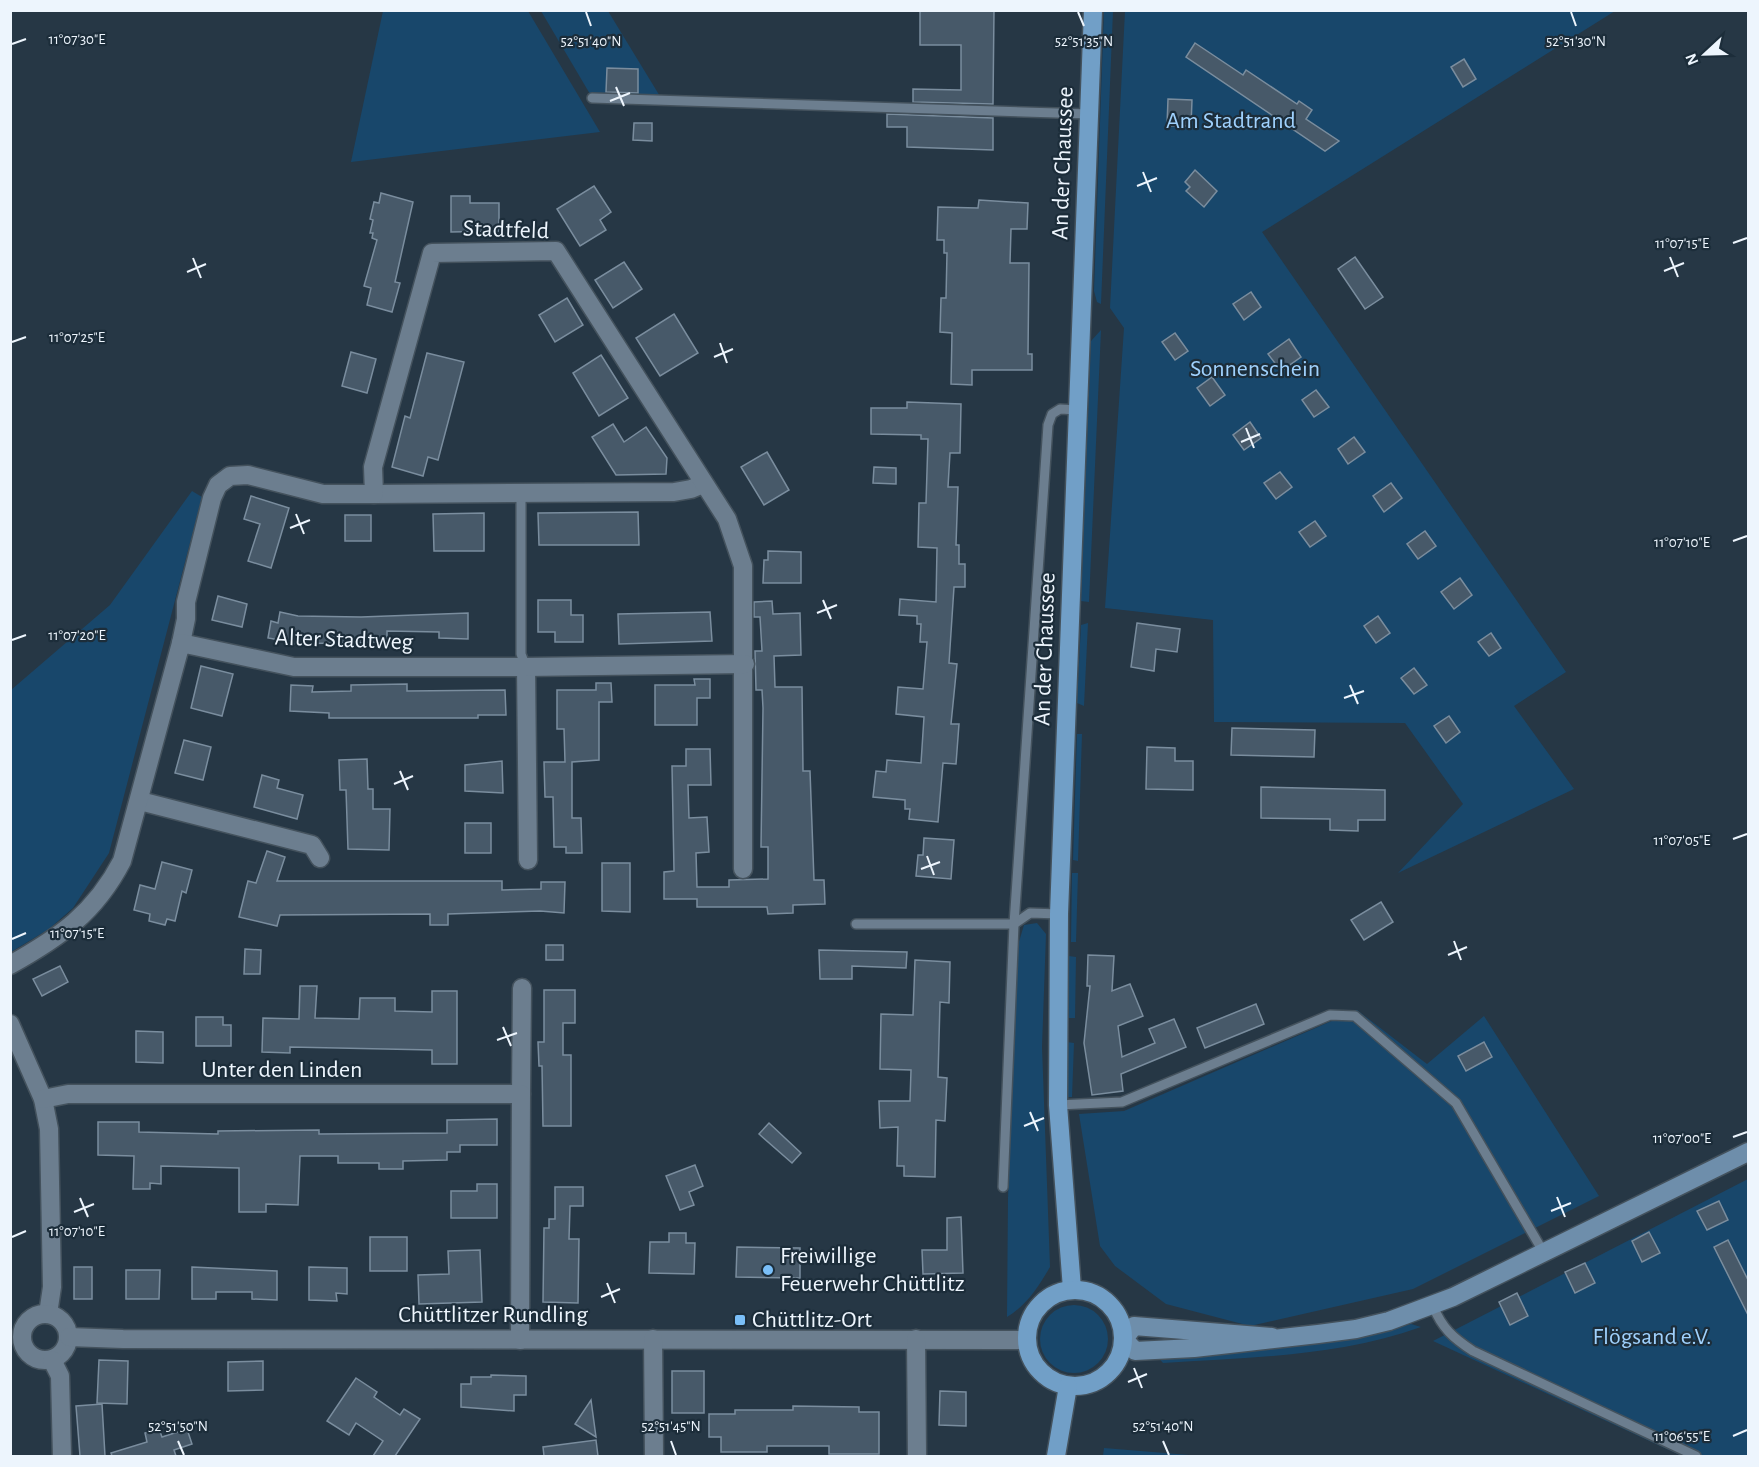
<svg xmlns="http://www.w3.org/2000/svg" width="1759" height="1467" font-family="'Alegreya Sans',sans-serif">
<style>
.green{fill:#18476b}
.building{fill:#475969;stroke:#7a8d9e;stroke-width:1.5}
.lines{fill:none;stroke-linecap:round;stroke-linejoin:round}
.lane-casing{stroke:#44525d;stroke-width:12}
.street-casing{stroke:#44525d;stroke-width:21}
.secondary-casing{stroke:#44525d;stroke-width:21}
.primary-casing{stroke:#44525d;stroke-width:21}
.lane{stroke:#6c7e8f;stroke-width:9}
.street{stroke:#6c7e8f;stroke-width:18}
.secondary{stroke:#6e8eab;stroke-width:18}
.primary{stroke:#719fc7;stroke-width:18}
.ticks{fill:none;stroke:#edf5fd;stroke-width:2}
.poi-dot{fill:#7abff8;stroke:#1c2d3a;stroke-width:2}
.labels{text-anchor:middle;dominant-baseline:central;stroke-width:4.5;stroke-linejoin:round;paint-order:stroke}
.park-label{font-size:24px;fill:#9fd1fd;stroke:#1c2d3a}
.street-label{font-size:24px;fill:#edf5fd;stroke:#1c2d3a}
.poi-label{font-size:24px;fill:#edf5fd;stroke:#1c2d3a;text-anchor:start}
.ticks-label{font-size:15px;text-anchor:middle;fill:#edf5fd;stroke:#1c2d3a;stroke-width:4.5;stroke-linejoin:round;paint-order:stroke}
</style>
<rect width="100%" height="100%" fill="#263745"/>
<g class="green">
<polygon points="383,11 528,11 600,132 351,162"/>
<polygon points="541,11 608,11 661,98 590,94"/>
<polygon points="1104,11 1113,11 1101,304 1097,302 1094,291"/>
<polygon points="1125,11 1615,11 1262,232 1566,672 1514,706 1574,789 1398,873 1463,804 1405,723 1214,722 1213,620 1105,608 1124,328 1110,308"/>
<polygon points="1101,330 1089,602 1081,601 1091,341"/>
<polygon points="192,491 202,497 109,853 73,908 49,929 11,952 11,690 110,605"/>
<polygon points="1088,623 1084,706 1077,703 1081,625"/>
<polygon points="1077,734 1082,734 1078,861 1073,860"/>
<polygon points="1072,873 1078,873 1076,942 1071,942"/>
<path d="M1037,923l9,11 -4,113 8,220c-11,19 -23,38 -43,50l1,-119 10,-253 6,-20z"/>
<polygon points="1069,956 1076,957 1075,1018 1068,1018"/>
<polygon points="1357,1010 1427,1064 1484,1016 1599,1196 1413,1289 1250,1326 1166,1304 1115,1266 1100,1246 1079,1114 1124,1111"/>
<polygon points="1067,1042 1074,1043 1072,1097 1068,1097"/>
<polygon points="1748,1179 1748,1456 1682,1456 1433,1341"/>
<circle cx="1074" cy="1339" r="34"/>
<path d="M1411,1324l10,3c-85,30 -169,30 -258,36l-6,-7c85,-6 172,-6 254,-32z"/>
<polygon points="1104,1448 1201,1456 1103,1456"/>
</g>
<g class="building">
<polygon points="920,10 994,10 993,104 913,102 913,89 961,90 961,45 920,45"/>
<polygon points="1195,43 1243,75 1246,70 1297,104 1299,101 1312,110 1306,119 1339,141 1325,151 1186,57"/>
<polygon points="1464,59 1476,79 1463,87 1451,67"/>
<polygon points="607,68 638,69 638,93 606,92"/>
<polygon points="1168,99 1192,100 1191,126 1167,126"/>
<polygon points="887,114 993,118 993,150 907,147 907,127 887,127"/>
<polygon points="634,123 652,123 652,141 633,140"/>
<polygon points="1195,170 1217,191 1204,207 1186,191 1190,187 1185,182"/>
<polygon points="594,186 611,212 600,220 606,230 580,246 557,209"/>
<polygon points="381,193 413,202 395,282 400,283 392,312 367,305 371,288 364,286 377,240 372,238 373,233 370,233 373,220 370,219 374,202 379,203"/>
<polygon points="451,196 470,196 470,203 499,203 499,231 451,232"/>
<polygon points="979,200 1028,203 1027,229 1011,229 1010,263 1029,263 1028,354 1032,354 1032,370 972,370 972,385 951,384 952,333 940,332 941,298 946,298 947,253 944,253 944,240 937,240 938,207 978,208"/>
<polygon points="1355,257 1383,297 1365,309 1338,269"/>
<polygon points="624,262 642,289 613,308 595,280"/>
<polygon points="1251,292 1261,307 1244,320 1233,304"/>
<polygon points="567,298 583,325 555,342 539,315"/>
<polygon points="674,314 698,353 660,376 636,338"/>
<polygon points="1175,333 1188,351 1175,360 1162,342"/>
<polygon points="1289,339 1301,357 1281,371 1268,354"/>
<polygon points="351,352 376,359 367,393 342,386"/>
<polygon points="427,353 464,362 438,460 428,457 423,476 392,467 405,416 410,418"/>
<polygon points="601,355 628,398 599,416 573,373"/>
<polygon points="1212,377 1225,395 1210,406 1197,388"/>
<polygon points="1316,390 1329,407 1314,417 1302,400"/>
<polygon points="907,402 961,404 960,453 950,453 948,487 958,487 956,545 959,545 959,564 965,564 965,587 954,587 949,663 957,664 951,724 959,724 956,764 943,763 938,822 909,819 910,809 905,809 905,800 873,797 876,771 886,772 887,760 921,763 924,717 896,714 898,687 923,689 927,642 920,642 921,624 917,624 917,616 899,615 900,599 936,602 937,548 918,547 919,503 926,503 928,439 921,439 921,435 871,434 871,408 907,408"/>
<polygon points="1250,422 1261,438 1244,450 1233,435"/>
<polygon points="613,424 624,442 646,427 667,458 666,474 616,475 592,437"/>
<polygon points="1354,437 1365,452 1348,464 1338,449"/>
<polygon points="767,452 789,490 764,505 741,467"/>
<polygon points="874,467 896,468 896,484 873,483"/>
<polygon points="1280,472 1292,487 1276,499 1264,483"/>
<polygon points="1391,483 1402,498 1384,512 1373,496"/>
<polygon points="251,496 289,508 271,568 248,561 260,524 244,519"/>
<polygon points="638,512 639,545 539,545 538,513"/>
<polygon points="484,513 484,551 434,551 433,514"/>
<rect x="345" y="515" width="26" height="26"/>
<polygon points="1315,521 1326,536 1310,547 1299,532"/>
<polygon points="1425,531 1436,546 1418,559 1407,544"/>
<polygon points="768,551 801,552 801,583 763,583 764,560 768,560"/>
<polygon points="1460,578 1472,595 1454,609 1441,592"/>
<polygon points="218,596 247,604 242,627 212,620"/>
<polygon points="538,600 571,600 571,615 583,615 583,642 555,642 555,632 538,632"/>
<polygon points="772,601 773,614 800,613 801,655 774,656 775,687 802,687 803,771 810,771 814,880 824,880 825,904 793,905 793,913 768,914 767,907 697,907 697,899 664,899 664,872 674,871 672,766 686,766 686,749 710,749 711,785 688,785 689,818 707,817 709,852 696,853 697,887 729,887 729,880 768,879 768,847 761,847 763,708 762,690 756,690 755,651 762,651 760,617 754,617 754,602"/>
<polygon points="280,612 298,616 361,617 468,613 468,639 439,638 439,632 387,631 387,642 285,644 285,641 268,638 271,621 278,623"/>
<polygon points="710,612 712,641 619,644 618,614"/>
<polygon points="1378,616 1390,633 1376,643 1364,626"/>
<polygon points="1137,623 1180,629 1177,652 1156,649 1154,671 1131,667"/>
<polygon points="1491,633 1501,648 1489,656 1478,642"/>
<polygon points="201,666 233,674 222,716 191,708"/>
<polygon points="1414,668 1427,685 1414,694 1401,678"/>
<polygon points="694,679 710,679 710,698 697,698 697,725 655,725 655,685 695,685"/>
<polygon points="596,683 611,683 612,702 599,702 599,760 572,762 572,818 581,818 582,853 566,853 566,847 554,847 553,797 545,797 544,762 565,762 564,729 557,729 557,690 596,690"/>
<polygon points="407,684 407,691 505,690 506,715 478,715 478,718 329,718 329,713 290,711 291,685 313,686 312,692 351,691 351,685"/>
<polygon points="1449,716 1460,732 1446,743 1434,726"/>
<polygon points="1232,728 1315,730 1314,757 1231,755"/>
<polygon points="184,740 211,747 203,780 175,773"/>
<polygon points="1147,747 1175,748 1175,761 1193,761 1193,790 1146,789"/>
<polygon points="367,759 368,789 373,789 373,809 390,809 389,850 348,849 346,790 340,790 339,760"/>
<polygon points="502,761 503,793 465,791 465,765"/>
<polygon points="262,775 279,780 277,788 303,795 297,819 254,807"/>
<polygon points="1261,787 1385,790 1385,820 1358,820 1358,831 1330,830 1330,819 1261,818"/>
<rect x="465" y="823" width="26" height="30"/>
<polygon points="924,838 954,840 951,879 916,876 918,855 923,855"/>
<polygon points="267,851 285,857 277,881 502,881 502,890 541,889 541,882 565,882 564,913 540,911 448,914 448,925 430,925 430,914 280,915 277,926 239,917 248,881 256,883"/>
<polygon points="162,862 192,870 186,893 182,891 175,921 167,919 165,925 149,921 150,914 134,910 140,885 155,889"/>
<polygon points="602,863 630,863 630,912 602,911"/>
<polygon points="1381,902 1393,922 1364,940 1351,920"/>
<rect x="546" y="945" width="17" height="15"/>
<polygon points="245,949 261,950 260,974 244,974"/>
<polygon points="819,950 907,952 906,968 852,966 852,979 820,979"/>
<polygon points="1088,955 1114,956 1112,991 1130,984 1143,1016 1118,1026 1122,1057 1155,1043 1149,1029 1174,1019 1186,1047 1121,1074 1123,1091 1092,1095 1084,1043 1090,986 1087,986"/>
<polygon points="915,960 950,962 949,1003 940,1002 938,1077 947,1078 945,1121 936,1120 935,1177 904,1176 904,1166 897,1166 898,1127 880,1128 879,1101 910,1101 911,1070 880,1069 881,1014 913,1015"/>
<polygon points="60,966 68,982 42,996 33,979"/>
<polygon points="300,986 317,986 315,1018 359,1019 360,998 395,998 395,1011 432,1012 432,991 457,991 457,1064 432,1064 432,1050 290,1047 290,1053 262,1052 263,1018 299,1019"/>
<polygon points="544,990 575,990 575,1023 563,1023 563,1055 571,1055 571,1126 543,1126 542,1066 539,1066 538,1042 544,1042"/>
<polygon points="1256,1004 1264,1024 1205,1048 1197,1028"/>
<polygon points="196,1017 223,1017 223,1025 231,1025 231,1046 196,1046"/>
<polygon points="136,1031 163,1032 163,1063 136,1062"/>
<polygon points="1484,1042 1492,1057 1466,1071 1458,1056"/>
<polygon points="497,1119 497,1145 460,1145 460,1152 447,1152 447,1160 403,1161 403,1169 379,1169 379,1163 338,1163 338,1156 300,1156 298,1205 266,1204 266,1212 239,1212 239,1168 161,1166 161,1184 150,1183 150,1189 133,1189 134,1156 98,1155 98,1122 139,1122 139,1132 218,1134 218,1131 319,1130 319,1134 447,1133 447,1120"/>
<polygon points="769,1123 801,1153 792,1163 759,1134"/>
<polygon points="695,1165 703,1186 689,1192 694,1205 680,1210 666,1176"/>
<polygon points="477,1184 497,1184 497,1218 451,1218 451,1191 477,1191"/>
<polygon points="555,1187 583,1187 583,1206 570,1206 569,1239 579,1239 578,1303 543,1302 544,1228 549,1228 549,1219 555,1219"/>
<polygon points="1719,1201 1728,1220 1707,1230 1697,1211"/>
<polygon points="961,1217 963,1273 923,1274 922,1250 947,1250 947,1218"/>
<polygon points="1649,1232 1660,1253 1642,1262 1632,1241"/>
<polygon points="669,1233 686,1233 686,1243 695,1243 694,1274 649,1273 650,1242 669,1242"/>
<rect x="370" y="1237" width="37" height="34"/>
<polygon points="1728,1240 1749,1282 1749,1317 1714,1247"/>
<polygon points="737,1247 800,1248 800,1278 736,1277"/>
<polygon points="480,1250 482,1302 419,1304 418,1275 449,1274 448,1251"/>
<polygon points="1585,1263 1595,1283 1575,1293 1565,1272"/>
<rect x="74" y="1267" width="18" height="32"/>
<polygon points="192,1267 277,1271 277,1300 252,1299 252,1292 216,1292 216,1299 192,1299"/>
<polygon points="309,1267 347,1268 347,1294 336,1293 337,1301 309,1300"/>
<polygon points="126,1270 160,1270 159,1299 126,1299"/>
<polygon points="1517,1293 1528,1316 1510,1325 1499,1302"/>
<polygon points="99,1360 128,1361 127,1404 97,1403"/>
<polygon points="263,1361 263,1390 228,1391 228,1362"/>
<rect x="672" y="1371" width="32" height="42"/>
<polygon points="491,1375 526,1376 526,1395 514,1395 514,1411 461,1407 461,1384 471,1384 471,1377 491,1377"/>
<polygon points="356,1378 377,1392 374,1397 400,1415 404,1409 420,1419 395,1456 373,1456 383,1441 356,1423 349,1435 327,1421"/>
<polygon points="940,1391 966,1392 966,1426 939,1425"/>
<polygon points="591,1400 596,1437 575,1424"/>
<polygon points="102,1404 105,1456 80,1456 76,1406"/>
<polygon points="793,1406 859,1407 859,1412 879,1412 879,1454 829,1454 829,1446 767,1446 767,1452 721,1452 721,1437 709,1437 709,1414 735,1414 735,1410 793,1410"/>
<polygon points="159,1429 162,1437 187,1429 192,1444 174,1450 176,1456 112,1456 111,1453 147,1442 145,1433"/>
<polygon points="596,1440 598,1456 544,1456 543,1447"/>
</g>
<g class="lines">
<defs>
<g id="lane">
<polyline points="592,98 1089,114"/>
<polyline points="521,494 521,654 526,667"/>
<polyline points="856,924 1014,924 1030,913 1059,914"/>
<polyline points="1058,1105 1122,1102 1330,1015 1355,1016 1456,1103 1544,1253"/>
<polyline points="1003,1187 1014,924 1048,425 1052,414 1060,409 1078,410"/>
<path d="M1433,1306c9,22 20,32 40,45l223,105"/>
</g>
<g id="street">
<polyline points="374,494 674,492 691,489 703,484"/>
<polyline points="181,643 186,619 186,602 212,498 218,485 230,476 248,475 323,494 374,494 373,467 432,253 556,251 727,519 743,566 743,869"/>
<polyline points="526,667 528,860"/>
<polyline points="140,801 312,845 320,858"/>
<path d="M10,965c50,-28 85,-52 112,-104l59,-218 113,24h232l219,-3"/>
<polyline points="10,1024 43,1099 49,1129 52,1287 48,1314"/>
<polyline points="521,1094 522,988"/>
<polyline points="43,1099 68,1094 521,1094 520,1340"/>
<circle cx="45" cy="1337" r="23"/>
<polyline points="69,1337 123,1339 1026,1340"/>
<polyline points="653,1339 654,1456"/>
<polyline points="916,1339 917,1456"/>
<polyline points="52,1360 60,1376 62,1456"/>
</g>
<polyline id="secondary" points="1272,1337 1134,1326 1124,1339 1135,1351 1194,1348 1318,1334 1356,1329 1389,1321 1453,1297 1748,1152"/>
<g id="primary">
<polyline points="1072,1289 1058,1105 1059,914 1093,10"/>
<circle cx="1075" cy="1338" r="48"/>
<polyline points="1056,1456 1068,1386"/>
</g>
</defs>
<use href="#lane" class="lane-casing"/>
<use href="#street" class="street-casing"/>
<use href="#secondary" class="secondary-casing"/>
<use href="#primary" class="primary-casing"/>
<use href="#lane" class="lane"/>
<use href="#street" class="street"/>
<use href="#secondary" class="secondary"/>
<use href="#primary" class="primary"/>
</g>
<path class="ticks" d="M586,12l5,14M1078,12l6,14M1571,12l5,14M12,44l14,-5M616,87l8,19M610,101l20,-8M1143,172l8,20M1137,186l20,-8M1733,243l14,-5M1670,257l8,20M193,258l8,20M1664,271l20,-8M187,272l19,-8M12,342l14,-5M720,343l7,20M714,357l19,-8M1246,428l8,20M1241,442l19,-8M296,514l8,20M290,528l20,-8M1733,541l14,-5M823,600l8,19M817,613l20,-8M12,640l14,-5M1350,685l8,19M1344,698l20,-7M400,771l8,19M394,784l19,-8M1733,839l14,-5M927,856l7,19M921,869l19,-7M12,939l14,-6M1454,941l7,19M1448,955l19,-8M503,1027l8,19M497,1040l20,-7M1030,1112l8,19M1024,1126l20,-8M1733,1137l14,-5M1557,1197l8,20M80,1198l8,19M1551,1211l20,-8M74,1212l20,-8M12,1237l14,-6M607,1283l8,20M601,1297l19,-8M1134,1368l8,20M1128,1382l19,-8M1733,1436l14,-6M178,1441l6,14M671,1441l5,14M1163,1441l6,14"/>
<g class="poi-dot">
<circle cx="768" cy="1270" r="6"/>
<rect x="734" y="1314" width="12" height="12" rx="3"/>
</g>
<g class="labels">
<g class="park-label">
<text x="1231" y="121">Am Stadtrand</text>
<text x="1255" y="369">Sonnenschein</text>
<text x="1652" y="1337">Flögsand e.V.</text>
</g>
<g class="street-label">
<text transform="translate(1063 163) rotate(-88)">An der Chaussee</text>
<text transform="translate(506 230) rotate(2)">Stadtfeld</text>
<text transform="translate(344 640) rotate(2)">Alter Stadtweg</text>
<text transform="translate(1045 649) rotate(-88)">An der Chaussee</text>
<text x="282" y="1070">Unter den Linden</text>
<text x="493" y="1315">Chüttlitzer Rundling</text>
</g>
<g class="poi-label">
<text x="780" y="1256">Freiwillige<tspan x="780" dy="28">Feuerwehr Chüttlitz</tspan></text>
<text x="752" y="1320">Chüttlitz-Ort</text>
</g>
</g>
<g class="ticks-label">
<text x="77" y="44">11°07'30"E</text>
<text x="591" y="46">52°51'40"N</text>
<text x="1084" y="46">52°51'35"N</text>
<text x="1576" y="46">52°51'30"N</text>
<text x="1682" y="248">11°07'15"E</text>
<text x="77" y="342">11°07'25"E</text>
<text x="1682" y="547">11°07'10"E</text>
<text x="77" y="640">11°07'20"E</text>
<text x="1682" y="845">11°07'05"E</text>
<text x="77" y="938">11°07'15"E</text>
<text x="1682" y="1143">11°07'00"E</text>
<text x="77" y="1236">11°07'10"E</text>
<text x="178" y="1431">52°51'50"N</text>
<text x="671" y="1431">52°51'45"N</text>
<text x="1163" y="1431">52°51'40"N</text>
<text x="1682" y="1441">11°06'55"E</text>
</g>
<rect width="1759" height="1467" fill="none" stroke="#edf5fd" stroke-width="24"/>
<g transform="translate(1705 54) rotate(248)" stroke="#1c2d3a" stroke-width="4.5" paint-order="stroke">
<path d="M0-4.5L10 22L0 15L-10 22Z" fill="#edf5fd"/>
<text y="-9" font-size="16" font-weight="bold" text-anchor="middle" fill="#edf5fd">N</text>
</g>
</svg>
